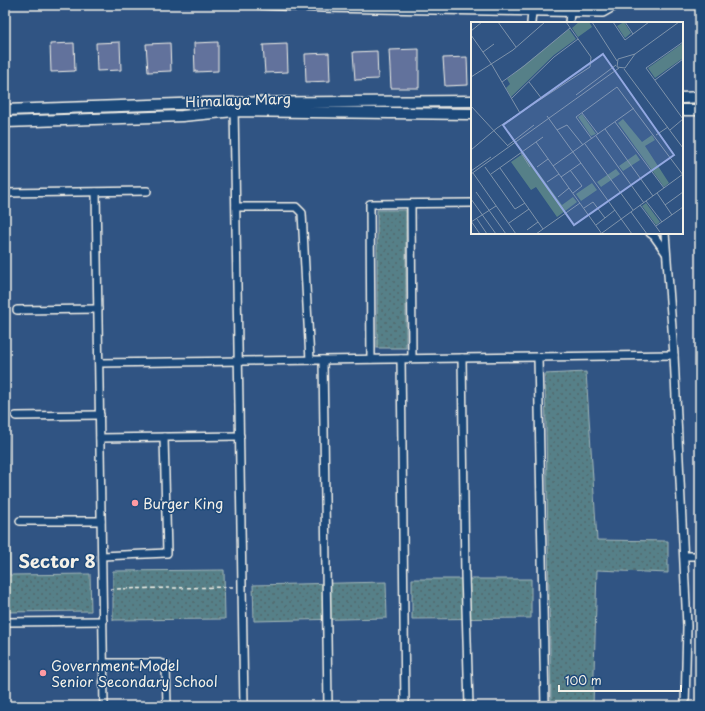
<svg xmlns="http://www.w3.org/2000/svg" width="705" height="711" font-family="'Playpen Sans',sans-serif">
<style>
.park{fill:url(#park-dots);stroke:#a5b8b8}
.building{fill:#62729c;stroke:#f4f1e8}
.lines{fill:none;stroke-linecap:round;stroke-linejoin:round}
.street-casing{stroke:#f4f1e8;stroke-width:10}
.secondary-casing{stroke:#f4f1e8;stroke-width:13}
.path{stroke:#f4f1e8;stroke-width:1.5;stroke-dasharray:4 3;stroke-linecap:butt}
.street{stroke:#1f4a7a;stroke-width:7}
.secondary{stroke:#1f4a7a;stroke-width:10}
.poi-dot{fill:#ff9aa2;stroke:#1f4a7a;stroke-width:1.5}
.labels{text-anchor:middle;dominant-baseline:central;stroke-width:3;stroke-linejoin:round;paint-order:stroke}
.street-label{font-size:14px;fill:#f4f1e8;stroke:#1f4a7a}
.poi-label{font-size:14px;fill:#f4f1e8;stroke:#1f4a7a;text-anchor:start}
.district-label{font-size:18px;font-weight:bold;fill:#f4f1e8;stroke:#1f4a7a}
.inset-road{fill:none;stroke:#7e93ab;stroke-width:1}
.view{fill:#93a8e1;fill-opacity:0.15;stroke:#93a8e1;stroke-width:2}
.inset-edge{fill:none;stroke:#f4f1e8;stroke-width:2}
</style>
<defs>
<pattern id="park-dots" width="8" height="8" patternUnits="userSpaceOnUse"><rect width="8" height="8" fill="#568088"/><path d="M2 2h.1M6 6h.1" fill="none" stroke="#50676a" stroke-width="1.8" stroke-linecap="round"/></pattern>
</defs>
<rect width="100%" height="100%" fill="#305483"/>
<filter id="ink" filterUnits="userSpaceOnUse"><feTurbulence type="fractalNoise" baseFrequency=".025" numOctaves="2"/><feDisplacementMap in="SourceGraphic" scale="8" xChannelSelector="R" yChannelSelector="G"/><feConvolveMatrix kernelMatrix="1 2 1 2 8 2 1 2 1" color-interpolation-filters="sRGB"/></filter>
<g filter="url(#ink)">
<g class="park">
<rect x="377" y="210" width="29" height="138"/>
<polygon points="5,291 10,575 90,574 91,611 5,612"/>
<polygon points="586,372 597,540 668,541 668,573 597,570 593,706 551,706 545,374"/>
<polygon points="224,570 225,619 113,620 113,571"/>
<polygon points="412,579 531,579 531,618 412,619"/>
<polygon points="386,582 387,618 254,621 253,585"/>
</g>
<g class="building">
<polygon points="120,42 121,70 97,71 96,43"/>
<polygon points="218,42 218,71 195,72 194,43"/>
<polygon points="74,43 75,71 51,72 50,44"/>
<polygon points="170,43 171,71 148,72 146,44"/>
<polygon points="287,44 288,72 265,73 263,45"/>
<polygon points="419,49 419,88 391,88 389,50"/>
<polygon points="377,51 378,79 355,80 353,52"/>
<polygon points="329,53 330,81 306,82 305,54"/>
<polygon points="467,57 468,85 445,86 443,58"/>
</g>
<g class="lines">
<defs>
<g id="street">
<polyline points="260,5 323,8 603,13 617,5"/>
<polyline points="531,23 532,12"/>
<polyline points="569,23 570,13"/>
<polyline points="234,106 244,706"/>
<polyline points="96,192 104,706"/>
<polyline points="5,193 147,191"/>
<polyline points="411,204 412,358"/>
<polyline points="236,207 296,207 302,213 310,360"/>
<polyline points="650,233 654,236 666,253"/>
<polyline points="665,233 674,355 687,626 685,706"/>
<polyline points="17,310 98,309"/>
<polyline points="538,357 545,706"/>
<polyline points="462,358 465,574 469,706"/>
<polyline points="371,359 370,204 472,203"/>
<polyline points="401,359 405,706"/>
<polyline points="323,360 328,706"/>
<polyline points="99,363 674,355"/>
<polyline points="16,416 100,415"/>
<polyline points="100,438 240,436"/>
<polyline points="20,521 101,521"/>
<polyline points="102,556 167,553 164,437"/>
<polyline points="684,556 700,556"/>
<polyline points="5,622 103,621"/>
<polyline points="104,663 160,663 166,665 167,706"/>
</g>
<g id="secondary">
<polyline points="682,98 700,97"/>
<polyline points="5,110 207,103 472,101"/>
<polyline points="682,110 700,110"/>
<polyline points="5,122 182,116 234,111 472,114"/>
</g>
</defs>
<use href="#street" class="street-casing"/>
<use href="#secondary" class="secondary-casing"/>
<polyline class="path" points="110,589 234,587"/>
<use href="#street" class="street"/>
<use href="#secondary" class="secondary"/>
</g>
</g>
<g class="poi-dot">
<circle cx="135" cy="503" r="4"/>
<circle cx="43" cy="673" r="4"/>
</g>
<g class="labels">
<g class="street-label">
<text transform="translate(238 100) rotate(-2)">Himalaya Marg</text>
</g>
<g class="poi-label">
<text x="143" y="503">Burger King</text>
<text x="51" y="665">Government Model<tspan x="51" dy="16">Senior Secondary School</tspan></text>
</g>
<g class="district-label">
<text x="57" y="560">Sector 8</text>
</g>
</g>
<g transform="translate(471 22)">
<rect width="212" height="212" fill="#305483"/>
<path d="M108,0h10l3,5 -14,10 -6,-9zM153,0l7,11 -6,5 -8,-12zM98,7l7,10 -22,16 -43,42 -5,-9 4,-4 -3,-5zM212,21v15l-28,20 -7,-10zM111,92l14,20 -5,2 -13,-19zM152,97l19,23 10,-7 3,5 -10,6 24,37 -5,4 -46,-64zM53,131l38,52 11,-8 4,5 -20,15 -21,-30 -5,3 -20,-28zM165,132l4,6 -17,11 -4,-5zM145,147l4,5 -19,13 -4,-5zM121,161l5,7 -16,11 -5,-7zM175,181l14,19 -4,3 -14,-19z" fill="#568088"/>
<path class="inset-road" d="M27,0l18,25M121,0l25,39M142,0l12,18 24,-18M154,0l8,12M0,9l11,-9M0,13l21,30 28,48M212,20l-37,26 37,51M12,30l11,-8M164,32l-17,5 -1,8 8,1 10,-14 44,-32M153,47l59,79M0,55l42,-27 32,-28M184,58l28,-21M31,60l22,-16 46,-38M58,60l13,17M105,73l40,-30M40,77l43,-42 24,-18M0,84l37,40M111,91l16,21M76,94l85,118M144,100l49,66M134,107l48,67M86,108l10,-5 16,20M199,108l13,-11M185,113l12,-8M125,114l48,67M121,117l-16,-22 41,-30 66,88M65,120l66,92M114,122l48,66M36,124l27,-21M0,128l26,-22 93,-61 1,-10 -25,-35M50,131l9,14M82,144l81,-58M14,145l30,42 10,-6M66,145l11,-8M29,146l43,61M99,148l12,16 -9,7M0,149l20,-14M2,151l43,61M0,152l148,-106M20,152l52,-37M90,155l20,-14M76,160l12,-8M5,170l30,42M186,171l15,22M87,175l11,-9M0,177l25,35M175,179l16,21M169,183l20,27M194,183l18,-13M113,186l9,-6 12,16M160,190l16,22M6,197l10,15M0,199l9,13M0,200l25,-16M38,201l20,-14M125,203l19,-15M185,204l27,-19M56,208l11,-8M131,211l81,-59M65,212l44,-31"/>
<path class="view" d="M132,32l71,101 -100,70 -71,-100z"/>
<rect width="212" height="212" class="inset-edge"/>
</g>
<rect width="705" height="711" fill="none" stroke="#1f4a7a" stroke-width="20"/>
<rect x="10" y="10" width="685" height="691" fill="none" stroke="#f4f1e8" stroke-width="1.5" filter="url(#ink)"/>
<path d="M559 685v6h122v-6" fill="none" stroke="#f4f1e8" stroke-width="2"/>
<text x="565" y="685" font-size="12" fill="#f4f1e8" stroke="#1f4a7a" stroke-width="3" paint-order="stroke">100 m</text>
</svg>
